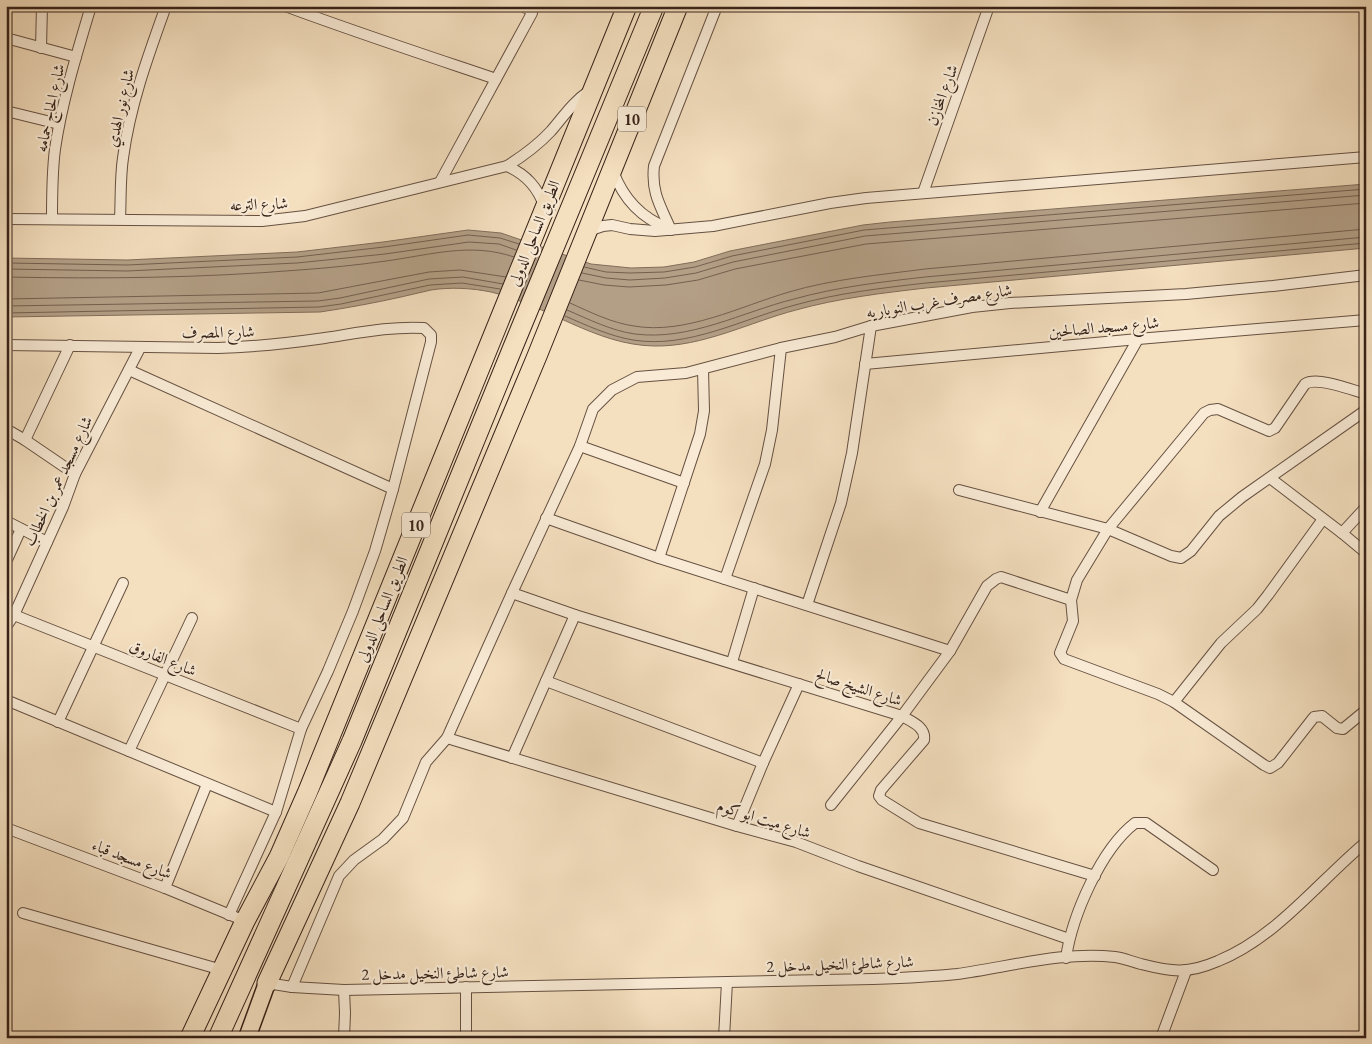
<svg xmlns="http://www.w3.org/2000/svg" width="1372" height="1044" font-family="'EB Garamond',Amiri,serif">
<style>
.water{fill:#b39f86;stroke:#816d5a}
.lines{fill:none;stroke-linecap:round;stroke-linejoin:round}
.shore{stroke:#74604f;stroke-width:1}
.street-casing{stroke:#665142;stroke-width:12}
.primary-casing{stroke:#362218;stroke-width:19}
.highway-casing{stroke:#362218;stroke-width:21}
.street{stroke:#f8ead5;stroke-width:10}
.primary{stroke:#f4dfbf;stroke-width:16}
.highway{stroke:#f4dfbf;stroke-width:19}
.labels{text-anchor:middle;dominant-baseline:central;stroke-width:4.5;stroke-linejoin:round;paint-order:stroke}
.shield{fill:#f8ead5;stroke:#705e51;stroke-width:1}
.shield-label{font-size:15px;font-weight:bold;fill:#362218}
.street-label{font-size:16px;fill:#362218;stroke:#f8ead5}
</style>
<rect width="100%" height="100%" fill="#f4dfbf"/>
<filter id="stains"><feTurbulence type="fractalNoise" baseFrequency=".004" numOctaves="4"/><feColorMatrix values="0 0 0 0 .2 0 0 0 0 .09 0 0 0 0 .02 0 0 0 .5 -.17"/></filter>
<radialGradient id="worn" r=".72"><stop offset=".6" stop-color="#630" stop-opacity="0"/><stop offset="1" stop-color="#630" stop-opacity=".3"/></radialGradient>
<path class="water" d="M1366,184v64l-440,40c-43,5 -87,10 -130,22 -46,12 -93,37 -142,36 -59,-1 -107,-41 -163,-54 -19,-4 -41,-5 -60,-2 -10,2 -20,5 -30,7 -27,6 -54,11 -81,15l-314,5v-59l121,2 170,-8 86,-10 85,-12 33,3 90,31 40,4 33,-1 30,-5 36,-11 133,-26 27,-3z"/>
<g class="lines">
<g class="shore">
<polyline points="6,263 127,265 297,257 384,247 468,235 500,238 519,244"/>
<polyline points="584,267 606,272 630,273 664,272 695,267 732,256 864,230 1366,189"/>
<polyline points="6,269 127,271 297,263 385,254 469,242 499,244 516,250"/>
<polyline points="582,273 606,278 630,280 665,278 696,273 733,262 865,236 1366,195"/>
<path d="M6,277c98,2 196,1 293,-7 29,-2 58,-5 87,-9 44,-6 85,-19 128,-4"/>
<polyline points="579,280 604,285 629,287 666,285 698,280 735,269 866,244 1366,203"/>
<polyline points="6,299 318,293 429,272 460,270 506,277"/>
<path d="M570,303c20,9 42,20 64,23 51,9 107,-20 155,-34 44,-13 90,-17 136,-23l441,-40"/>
<polyline points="6,306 318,301 340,298 429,279 463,277 503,284"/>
<path d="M567,310c21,9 45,21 68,24 55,7 107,-22 159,-35 43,-12 87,-17 131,-22l441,-40"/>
<polyline points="6,313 319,307 341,304 430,285 462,283 500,289"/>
<path d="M565,316c21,9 44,20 68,24 55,9 109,-21 162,-35 43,-12 87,-17 131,-22l440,-40"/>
</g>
<defs>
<g id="street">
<path d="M285,6c70,26 140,49 211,73"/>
<polyline points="6,38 76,57"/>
<polyline points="41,48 42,6"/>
<polyline points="6,111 59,124"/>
<path d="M507,166c20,9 31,22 38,42"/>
<path d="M613,171c10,27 28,47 55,57"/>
<polyline points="440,182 532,13 532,11 522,6"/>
<polyline points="923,193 989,6"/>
<path d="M6,219l256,2 43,-5 202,-50c16,-10 31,-21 44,-35 12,-14 22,-29 38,-40"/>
<path d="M52,219c0,-23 0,-47 3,-70 7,-48 22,-96 36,-143"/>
<path d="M120,219c1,-20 0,-41 3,-61 7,-53 25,-102 43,-152"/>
<path d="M671,230c-10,-23 -20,-37 -17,-64l63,-160"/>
<polyline points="588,231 603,226 612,225 630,229 655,231 713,226 830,203 866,198 1366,157"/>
<path d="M6,345l212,3c36,-1 72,-5 107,-10 33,-5 66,-12 99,-10l7,7v7l-38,147 -18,62 -22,60 -25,60 -27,58 -25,83 -47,103"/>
<polyline points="865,364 1138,339 1366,320"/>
<polyline points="129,370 393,489"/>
<polyline points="6,429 25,440 75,474"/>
<polyline points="25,440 70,345"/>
<polyline points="580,446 684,483"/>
<polyline points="1270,478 1342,533 1366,507"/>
<polyline points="959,490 1108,529 1171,556 1181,558 1191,551 1219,516 1242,497 1366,410"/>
<polyline points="1040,512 1138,339"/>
<polyline points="546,518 659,558 950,651"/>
<polyline points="6,521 47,542"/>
<polyline points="1342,533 1366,553"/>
<polyline points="659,558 700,434 704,411 703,369"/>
<polyline points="6,562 21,529"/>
<polyline points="725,579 765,464 772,430 781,348"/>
<path d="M512,593l63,22 327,101c10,6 24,11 22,24l-43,50 -2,6 3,4 37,23 176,53"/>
<polyline points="1071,600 1073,621 1060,653 1064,659 1158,694 1174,702 1264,765 1270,768 1278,763 1314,717 1322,716 1337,728 1343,729 1366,710"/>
<polyline points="807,605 841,503 852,453 871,326"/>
<polyline points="14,615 301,729"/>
<polyline points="6,627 14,615 63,507 75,474 140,348"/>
<polyline points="732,662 754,588"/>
<polyline points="546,681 763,763"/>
<polyline points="6,700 276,812"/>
<polyline points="1174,702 1221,643 1257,609 1268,595 1323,519"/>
<polyline points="58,722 123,583"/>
<polyline points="447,738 737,826 796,842 858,866 1069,939"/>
<polyline points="129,751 192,618"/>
<polyline points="512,758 575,615"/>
<path d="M831,805l71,-89 48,-65 37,-65 9,-7 5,-2 70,23 6,-20 31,-51 96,-116 6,-3 8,-1 51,22 6,-3 30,-44c12,-8 47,6 61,10"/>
<polyline points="737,826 763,763 799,684"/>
<polyline points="6,828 165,888 245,921"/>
<polyline points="165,888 207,784"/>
<polyline points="23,913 222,970"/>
<path d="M1066,958c6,-42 35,-109 69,-135h11l67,47"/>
<path d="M267,983l25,4 52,3 529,-11c28,-1 56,-2 84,-5 52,-7 106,-23 158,-17 9,1 17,5 26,7 31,8 47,10 77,-3 59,-24 100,-79 148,-119"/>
<polyline points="292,987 339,876 354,860 383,839 403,818 426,762 447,738 512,593 580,446 593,409 612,390 637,377 686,373 781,348 835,337 871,326 972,307 1010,303 1186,294 1273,286 1366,275"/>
<polyline points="344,990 345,1013 344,1038"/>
<polyline points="466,1038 466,987"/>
<polyline points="724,1038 727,982"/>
<polyline points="1161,1038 1186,971"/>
</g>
<polyline id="primary" points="247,1038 267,983"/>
<g id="highway">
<polyline points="267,983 350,803 537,356 678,6"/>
<polyline points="190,1038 245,921 279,857 308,791 627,6"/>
<polyline points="218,1038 352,741 513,347 654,6"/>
</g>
</defs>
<use href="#street" class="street-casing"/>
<use href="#primary" class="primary-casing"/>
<use href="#highway" class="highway-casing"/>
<use href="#street" class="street"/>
<use href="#primary" class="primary"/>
<use href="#highway" class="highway"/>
</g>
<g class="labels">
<g class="shield">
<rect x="618" y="106.5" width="28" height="25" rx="4"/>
<rect x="402" y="512.5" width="28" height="25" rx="4"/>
</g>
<g class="shield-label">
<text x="632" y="119">10</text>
<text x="416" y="525">10</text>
</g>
<g class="street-label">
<text transform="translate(942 95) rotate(-70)">شارع المخازن</text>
<text transform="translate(50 108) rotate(-78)">شارع الحاج حمامه</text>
<text transform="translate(120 108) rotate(-77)">شارع نور الهدي</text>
<text transform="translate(259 204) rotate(-2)">شارع الترعه</text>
<text transform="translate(534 233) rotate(-68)">الطريق الساحلى الدولى</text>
<text transform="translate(939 301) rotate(-9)">شارع مصرف غرب النوباريه</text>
<text transform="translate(1104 327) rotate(-5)">شارع مسجد الصالحين</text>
<text transform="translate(218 332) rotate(-1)">شارع المصرف</text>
<text transform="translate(58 481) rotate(-65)">شارع مسجد عمر بن الخطاب</text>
<text transform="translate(382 609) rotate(-68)">الطريق الساحلى الدولى</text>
<text transform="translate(163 658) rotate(22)">شارع الفاروق</text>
<text transform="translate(859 687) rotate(18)">شارع الشيخ صالح</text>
<text transform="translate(764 819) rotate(17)">شارع ميت ابو كوم</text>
<text transform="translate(132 859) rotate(21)">شارع مسجد قباء</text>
<text transform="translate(840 964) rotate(-2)">شارع شاطئ النخيل مدخل 2</text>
<text transform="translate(435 973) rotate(-1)">شارع شاطئ النخيل مدخل 2</text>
</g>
</g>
<rect width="1372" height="1044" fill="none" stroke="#f4dfbf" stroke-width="25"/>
<rect x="8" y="8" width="1357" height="1029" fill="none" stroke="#362218" stroke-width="2.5"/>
<rect x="12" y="12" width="1347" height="1019" fill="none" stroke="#362218"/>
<rect width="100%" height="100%" filter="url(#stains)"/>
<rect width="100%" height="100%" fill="url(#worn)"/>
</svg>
